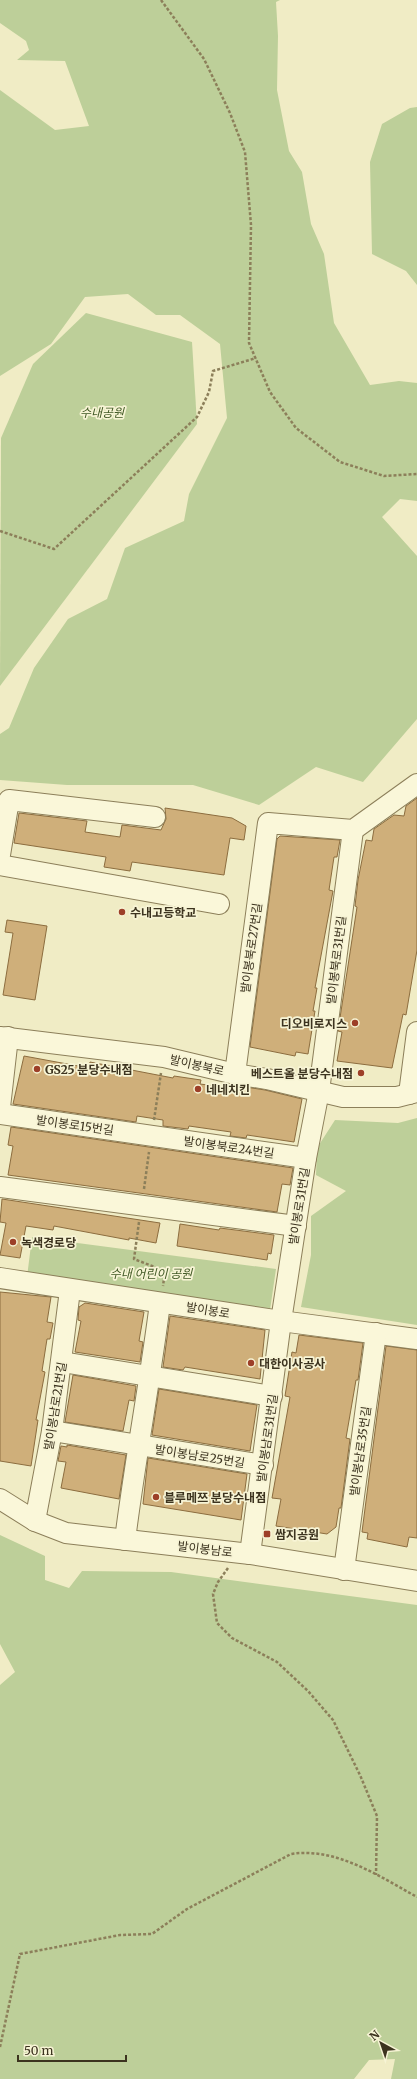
<svg xmlns="http://www.w3.org/2000/svg" width="417" height="2079" font-family="Merriweather,'Noto Sans KR',serif">
<style>
.green{fill:#bdcf99}
.building{fill:#cfaf7a;stroke:#8c6d3f}
.lines{fill:none;stroke-linecap:round;stroke-linejoin:round}
.minor-casing{stroke:#8c7f5a;stroke-width:22}
.path{stroke:#8c7f5a;stroke-width:2.5;stroke-dasharray:3 2;stroke-linecap:butt}
.minor{stroke:#faf7d9;stroke-width:20}
.poi-dot{fill:#9d3f28;stroke:#f7f4d5;stroke-width:1.5}
.labels{text-anchor:middle;dominant-baseline:central;stroke-width:3.5;stroke-linejoin:round;paint-order:stroke}
.park-label{font-size:12px;font-style:italic;fill:#415925;stroke:#f7f4d5}
.poi-label{font-size:12px;font-weight:bold;fill:#3c331f;stroke:#f7f4d5;text-anchor:start}
.street-label{font-size:12px;fill:#3c331f;stroke:#f7f4d5}
</style>
<rect width="100%" height="100%" fill="#f0ecc5"/>
<g class="green">
<polygon points="0,0 280,0 276,2 278,36 277,90 289,151 302,172 311,224 324,254 334,323 370,385 399,381 417,383 417,501 400,499 382,517 417,556 417,719 363,782 316,767 259,805 193,785 67,785 0,780 0,734 9,728 34,668 68,619 107,599 125,548 184,521 189,494 227,418 220,344 180,315 156,315 128,294 85,297 51,344 0,376 0,90 55,130 89,126 65,61 17,60 29,50 26,41 0,23"/>
<polygon points="417,107 417,285 406,271 372,254 370,162 382,124 410,108"/>
<polygon points="86,313 192,342 197,424 0,686 1,438 33,364"/>
<polygon points="417,1118 417,1325 301,1307 311,1255 311,1216 346,1191 316,1175 317,1148 335,1120 398,1123"/>
<polygon points="32,1237 276,1269 270,1310 27,1277"/>
<polygon points="0,1535 45,1556 45,1580 69,1588 82,1571 171,1572 417,1605 417,2079 391,2079 395,2059 369,2060 354,2079 0,2079 0,1685 15,1672 0,1644"/>
</g>
<g class="building">
<polygon points="417,798 417,950 406,1015 403,1014 392,1068 337,1061 342,1032 338,1031 357,907 355,906 358,880 366,840 372,841 374,829 394,815 404,816 406,806"/>
<polygon points="165,808 232,818 246,826 244,840 230,838 224,875 132,862 130,871 104,867 106,857 14,843 19,813 87,821 85,832 120,837 122,825 161,830 166,819"/>
<polygon points="280,836 340,840 337,857 334,857 329,890 333,891 315,988 317,988 313,1011 315,1011 308,1054 296,1052 295,1056 250,1047 277,839"/>
<polygon points="7,920 47,926 35,1000 3,995 13,933 5,932"/>
<polygon points="24,1056 89,1068 90,1062 173,1078 174,1076 201,1080 200,1084 239,1089 239,1086 265,1090 302,1099 294,1142 247,1135 246,1138 230,1136 231,1132 189,1126 188,1129 163,1126 163,1120 137,1116 136,1122 13,1104"/>
<polygon points="11,1127 293,1168 290,1185 282,1184 277,1212 8,1175 13,1146 8,1145"/>
<polygon points="2,1199 160,1223 156,1243 129,1238 129,1240 54,1226 53,1230 26,1226 20,1258 0,1255 6,1223 0,1222"/>
<polygon points="180,1224 219,1230 220,1228 274,1235 271,1254 268,1253 267,1260 177,1246"/>
<polygon points="0,1292 51,1297 47,1322 53,1323 50,1339 47,1339 42,1371 45,1372 36,1420 38,1420 31,1466 0,1461"/>
<polygon points="85,1303 144,1312 139,1341 143,1342 140,1362 75,1352 81,1321 78,1320 79,1307"/>
<polygon points="170,1316 265,1330 260,1379 185,1367 183,1370 163,1367"/>
<polygon points="299,1335 363,1343 358,1380 356,1380 346,1438 350,1439 341,1508 339,1508 336,1527 327,1534 276,1526 281,1499 272,1498 290,1397 285,1396 292,1352 296,1353"/>
<polygon points="386,1346 417,1350 417,1538 409,1537 407,1547 367,1539 368,1533 362,1532"/>
<polygon points="73,1375 136,1386 134,1401 129,1400 123,1431 65,1422"/>
<polygon points="159,1389 257,1405 250,1451 152,1435"/>
<polygon points="67,1445 126,1455 119,1499 61,1488 66,1462 58,1461 61,1446 67,1447"/>
<polygon points="148,1458 247,1474 241,1520 143,1504"/>
</g>
<g class="lines">
<defs>
<g id="minor">
<polyline points="0,855 9,800 155,817"/>
<polyline points="0,865 219,904"/>
<polyline points="0,1037 164,1057 235,1074 267,1079 343,1097 397,1097 417,1092"/>
<polyline points="235,1074 268,823 353,830 417,784"/>
<polyline points="409,1094 417,1032"/>
<polyline points="0,1107 8,1037"/>
<polyline points="0,1114 306,1158"/>
<polyline points="0,1187 296,1226"/>
<polyline points="0,1278 281,1321 417,1339"/>
<polyline points="62,1362 272,1396"/>
<polyline points="52,1431 263,1465"/>
<polyline points="0,1499 35,1521 66,1533 250,1554 417,1581"/>
<polyline points="35,1521 52,1431 70,1290"/>
<path d="M125,1540c10,-80 25,-158 35,-237"/>
<polyline points="250,1554 281,1321 306,1158 319,1091 353,830"/>
<polyline points="344,1570 376,1333"/>
</g>
</defs>
<use href="#minor" class="minor-casing"/>
<g class="path">
<polyline points="161,0 204,59 230,113 245,152 251,225 249,343 270,392 296,428 340,462 384,476 417,474"/>
<polyline points="0,531 54,549 197,417 209,392 213,371 256,358"/>
<polyline points="154,1120 161,1073"/>
<polyline points="144,1189 149,1152"/>
<polyline points="139,1222 134,1259 165,1271 163,1286"/>
<polyline points="228,1568 218,1582 213,1594 217,1623 232,1638 277,1662 308,1691 333,1720 360,1775 377,1816 376,1875"/>
<path d="M0,2047l20,-93 100,-19 32,-1 35,-25 104,-55c45,-7 88,22 126,43"/>
</g>
<use href="#minor" class="minor"/>
</g>
<g class="poi-dot">
<circle cx="122" cy="912" r="4"/>
<circle cx="355" cy="1023" r="4"/>
<circle cx="37" cy="1069" r="4"/>
<circle cx="361" cy="1073" r="4"/>
<circle cx="198" cy="1089" r="4"/>
<circle cx="13" cy="1242" r="4"/>
<circle cx="251" cy="1363" r="4"/>
<circle cx="156" cy="1497" r="4"/>
<rect x="263" y="1530" width="8" height="8" rx="2"/>
</g>
<g class="labels">
<g class="park-label">
<text x="102" y="412">수내공원</text>
<text x="151" y="1273">수내 어린이 공원</text>
</g>
<g class="poi-label">
<text x="130" y="912">수내고등학교</text>
<text x="347" y="1023" text-anchor="end">디오비로지스</text>
<text x="45" y="1069">GS25 분당수내점</text>
<text x="353" y="1073" text-anchor="end">베스트올 분당수내점</text>
<text x="206" y="1089">네네치킨</text>
<text x="21" y="1242">녹색경로당</text>
<text x="259" y="1363">대한이사공사</text>
<text x="164" y="1497">블루메쯔 분당수내점</text>
<text x="275" y="1534">쌈지공원</text>
</g>
<g class="street-label">
<text transform="translate(251 948) rotate(-82)">발이봉북로27번길</text>
<text transform="translate(336 960) rotate(-83)">발이봉북로31번길</text>
<text transform="translate(197 1065) rotate(13)">발이봉북로</text>
<text transform="translate(75 1125) rotate(8)">발이봉로15번길</text>
<text transform="translate(229 1147) rotate(8)">발이봉북로24번길</text>
<text transform="translate(299 1206) rotate(-81)">발이봉로31번길</text>
<text transform="translate(208 1310) rotate(9)">발이봉로</text>
<text transform="translate(55 1406) rotate(-81)">발이봉남로21번길</text>
<text transform="translate(267 1438) rotate(-82)">발이봉남로31번길</text>
<text transform="translate(360 1451) rotate(-82)">발이봉남로35번길</text>
<text transform="translate(200 1456) rotate(9)">발이봉남로25번길</text>
<text transform="translate(205 1549) rotate(7)">발이봉남로</text>
</g>
</g>
<g transform="translate(381 2043) rotate(320)" stroke="#f7f4d5" stroke-width="3" paint-order="stroke">
<path d="M0-3L7 15L0 10L-7 15Z" fill="#3c331f"/>
<text y="-6" font-size="11" font-weight="bold" text-anchor="middle" fill="#3c331f">N</text>
</g>
<path d="M18 2055v6h108v-6" fill="none" stroke="#3c331f" stroke-width="2"/>
<text x="24" y="2055" font-size="12" fill="#3c331f" stroke="#f7f4d5" stroke-width="3" paint-order="stroke">50 m</text>
</svg>
